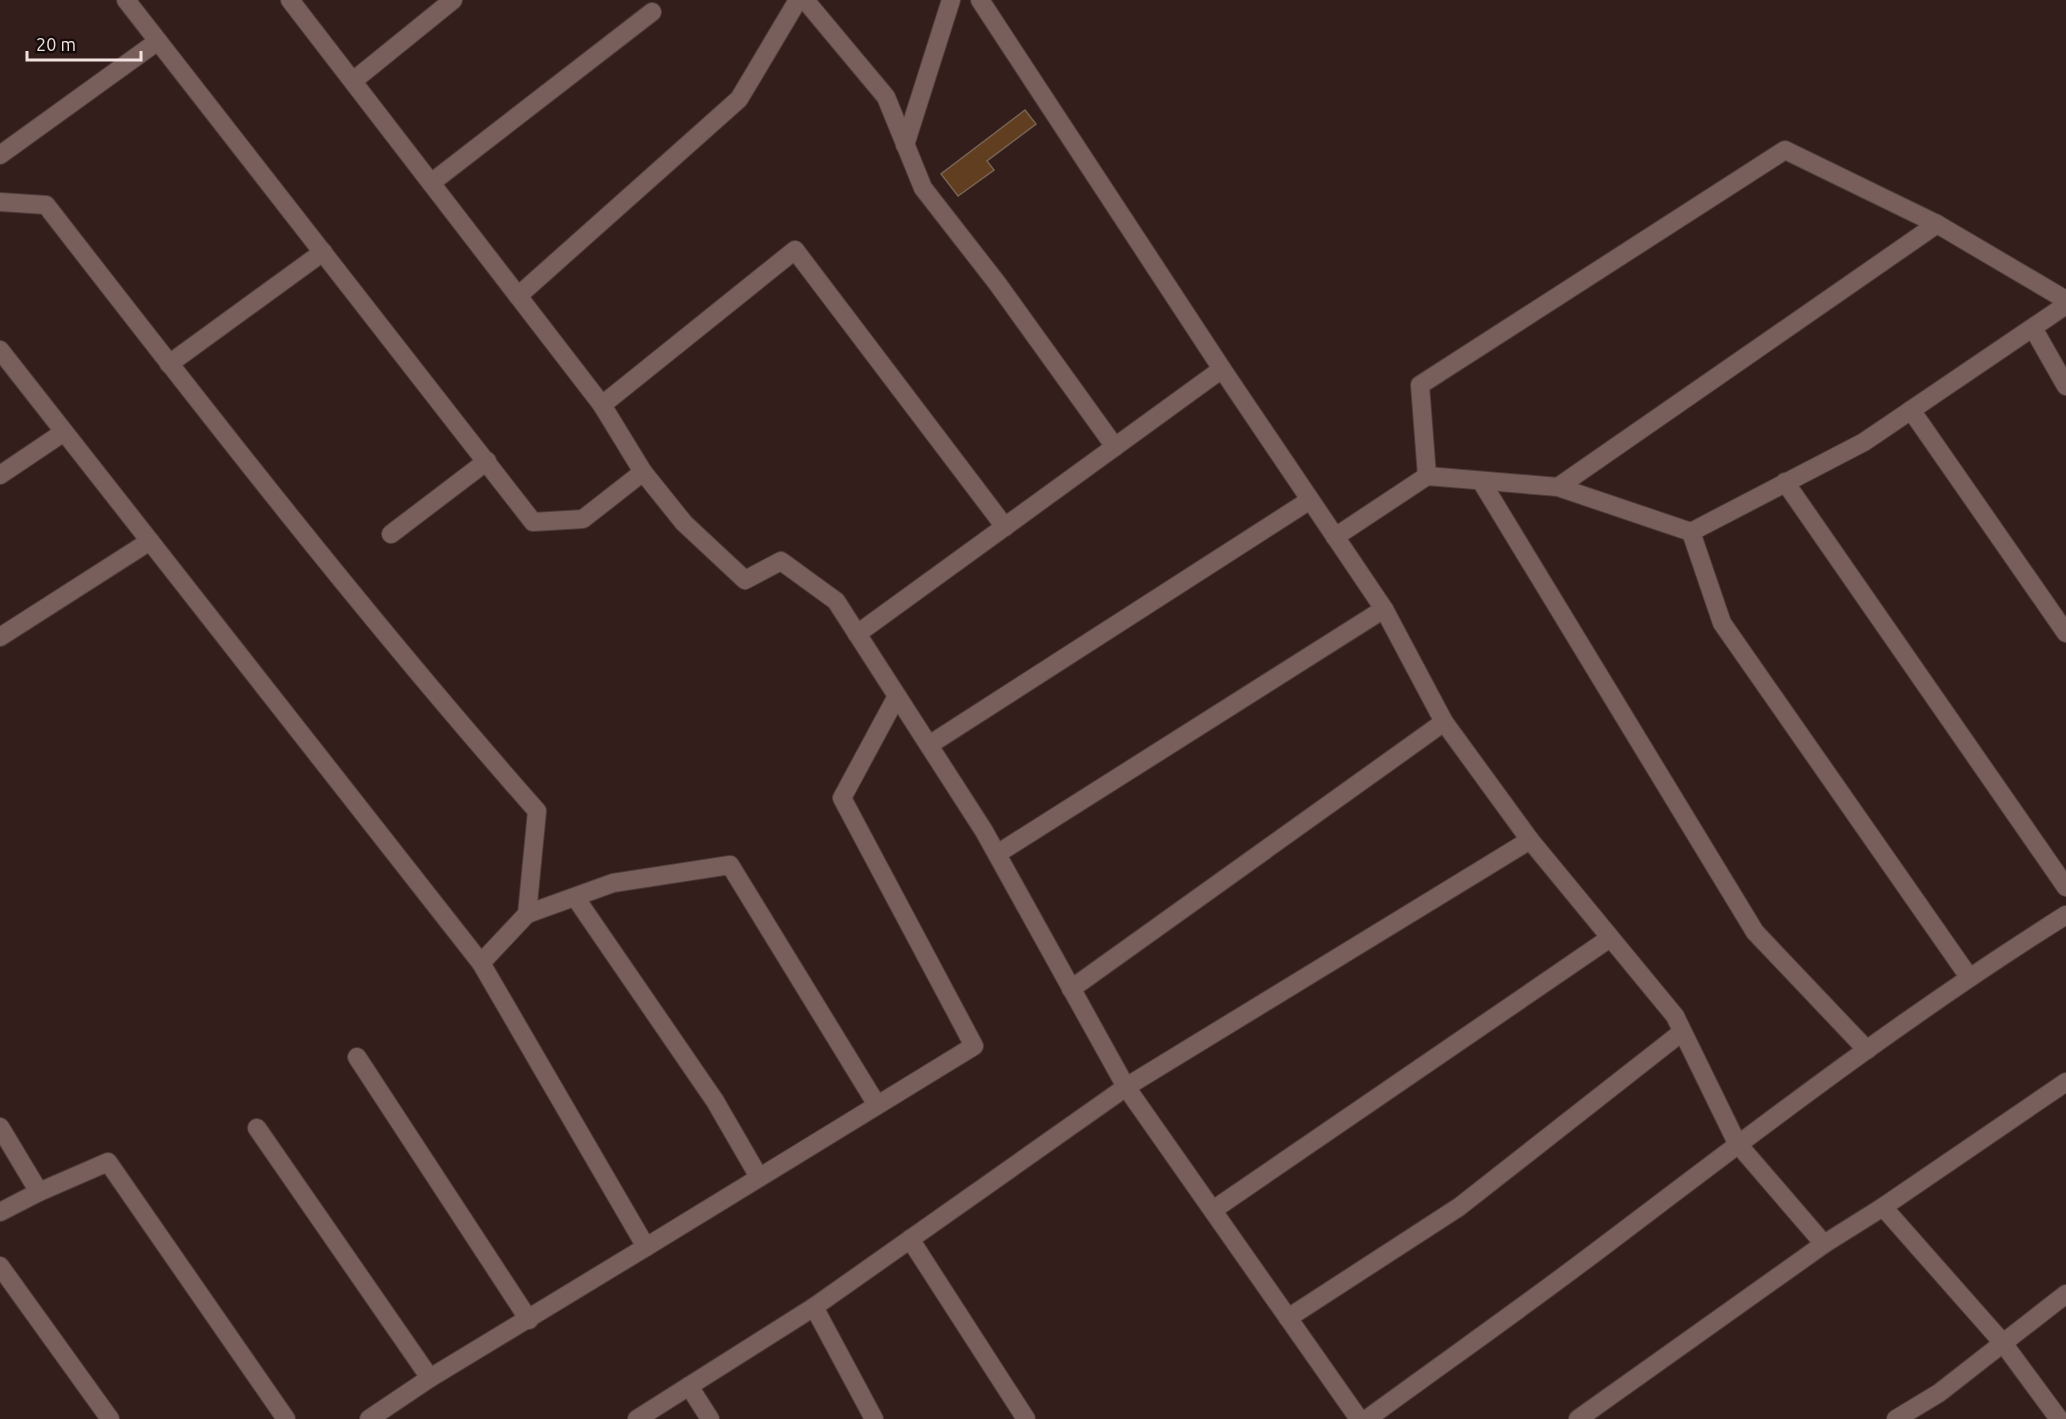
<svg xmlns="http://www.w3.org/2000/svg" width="2066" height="1419" font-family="Ubuntu,sans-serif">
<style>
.building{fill:#613e1f;stroke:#776455;stroke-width:1.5}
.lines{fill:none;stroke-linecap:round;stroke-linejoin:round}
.minor-casing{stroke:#4e3d3b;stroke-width:20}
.minor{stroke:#795f5c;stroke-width:18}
</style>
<rect width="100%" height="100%" fill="#341e1c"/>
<polygon class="building" points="1025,110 1036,124 987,161 994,170 958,196 941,174"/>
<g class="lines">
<defs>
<g id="minor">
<polyline points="126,0 533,522 583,519 643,472 602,405 290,0"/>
<polyline points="805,0 886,97 923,188 997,283 1115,447"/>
<polyline points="980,0 1222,369"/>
<polyline points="353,81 453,0"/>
<polyline points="905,145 951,0"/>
<polyline points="0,155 158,41"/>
<polyline points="431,183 652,12"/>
<path d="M0,202l46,3c159,205 319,411 491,606l-10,103 -46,49 -481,-613"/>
<polyline points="518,296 739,99 798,0"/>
<polyline points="2033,328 2066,386"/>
<polyline points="169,364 323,252"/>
<polyline points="602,405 795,250 1005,527"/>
<polyline points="1911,410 2066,633"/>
<polyline points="0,475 64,432"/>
<polyline points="1427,476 1420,385 1785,150 1937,224"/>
<polyline points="1481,481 1755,932 1867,1050"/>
<polyline points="1785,482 2066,887"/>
<polyline points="1558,487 1937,224 2066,300"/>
<polyline points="1691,532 1722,623 1969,977"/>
<polyline points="391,534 487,461"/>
<polyline points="1335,537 1427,476 1558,487 1691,532 1864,442 2066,305"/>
<polyline points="857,634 1222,369 1384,609"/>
<polyline points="0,637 150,541"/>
<polyline points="929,745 1310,500"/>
<polyline points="997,854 1384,609 1444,722"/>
<polyline points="575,897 715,1101 759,1177"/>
<polyline points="527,914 613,883 730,865 877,1105"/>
<polyline points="1071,989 1444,722 1530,840"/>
<polyline points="357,1057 529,1320"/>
<polyline points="0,1127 39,1192"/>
<polyline points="257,1128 430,1378"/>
<polyline points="1883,1207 2066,1082"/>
<polyline points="1213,1210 1610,938"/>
<polyline points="0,1212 39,1192 108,1162 286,1419"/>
<polyline points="910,1239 1026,1419"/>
<polyline points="646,1247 974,1046 842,798 897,696"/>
<polyline points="0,1266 110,1419"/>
<polyline points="814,1307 874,1419"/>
<polyline points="1288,1318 1459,1207 1682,1032"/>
<polyline points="689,1386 710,1419"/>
<polyline points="369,1419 430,1378 646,1247 481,963"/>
<polyline points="637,1419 814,1307 1126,1087 984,831 836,601 781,561 745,580 684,523 643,472"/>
<polyline points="1359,1419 1126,1087 1530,840 1675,1016 1737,1143 1824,1244 1883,1207 2003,1343 2059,1419"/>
<path d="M1367,1419c82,-60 165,-118 246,-180 148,-112 295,-225 453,-324"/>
<polyline points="1578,1419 1824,1244"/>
<polyline points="1896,1419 1939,1393 2066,1294"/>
</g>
</defs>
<use href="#minor" class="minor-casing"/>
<use href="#minor" class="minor"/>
</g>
<path d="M27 51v9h114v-9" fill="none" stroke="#f2e3e1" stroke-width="3"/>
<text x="36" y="51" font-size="18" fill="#f2e3e1" stroke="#150b0a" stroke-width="4.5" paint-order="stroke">20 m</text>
</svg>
